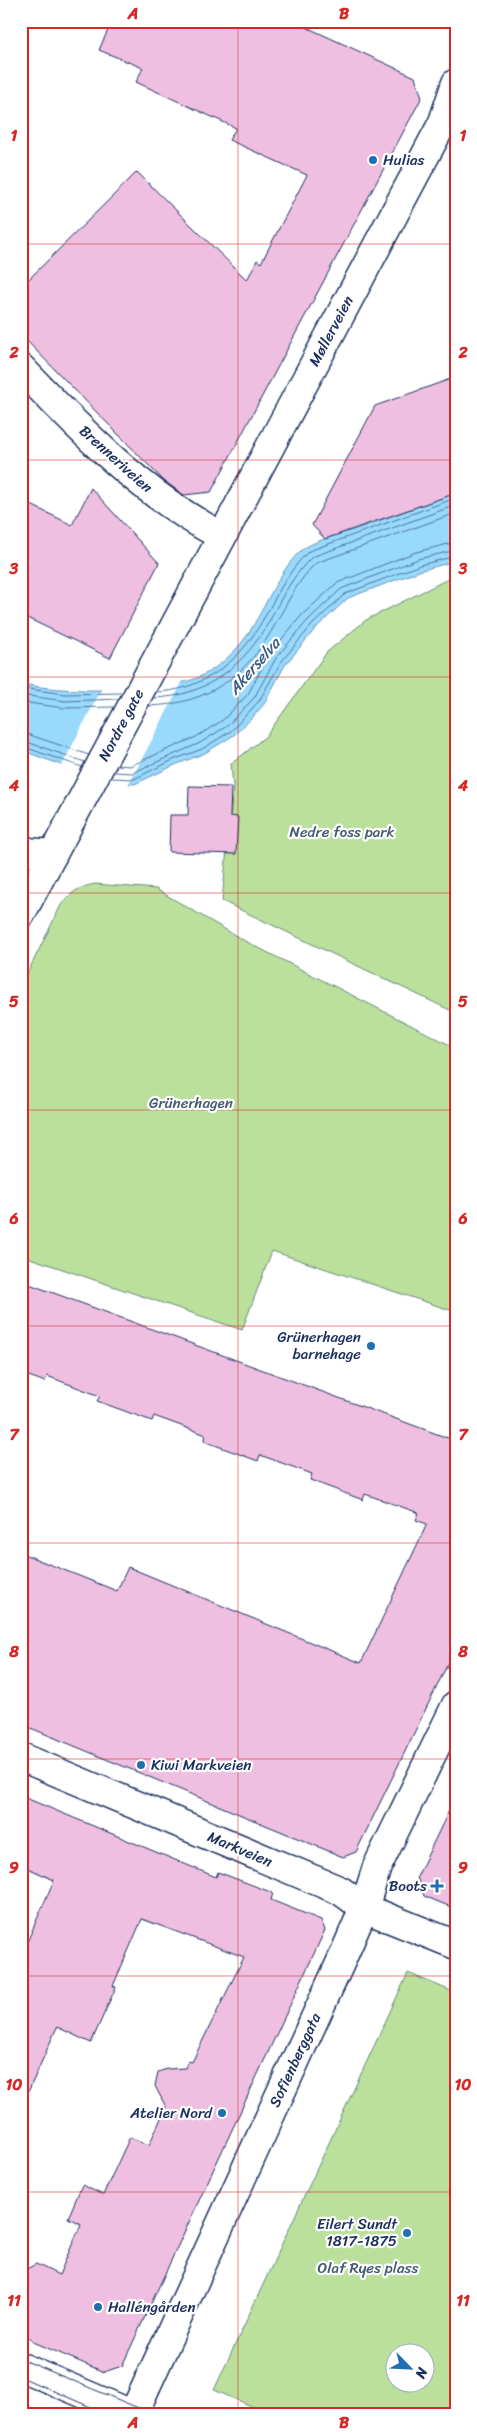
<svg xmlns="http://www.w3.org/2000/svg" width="477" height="2436" font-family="Sriracha,sans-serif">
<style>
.green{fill:#bae09c;stroke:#6a887d;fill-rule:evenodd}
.water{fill:#99d9fb;stroke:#6795bc}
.pier{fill:#fff}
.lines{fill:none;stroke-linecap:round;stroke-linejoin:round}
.shore{stroke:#4d739d;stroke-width:1}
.building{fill:#eebfe1;stroke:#1b2f5e}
.street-casing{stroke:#1b2f5e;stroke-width:31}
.secondary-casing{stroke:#1b2f5e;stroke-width:31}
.street{stroke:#fff;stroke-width:28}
.secondary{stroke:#fff;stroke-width:28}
.tram{stroke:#1b2f5e;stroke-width:1}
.grid{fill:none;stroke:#d62828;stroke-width:1;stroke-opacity:0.55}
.poi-dot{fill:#1f6fb2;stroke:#fff;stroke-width:2}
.labels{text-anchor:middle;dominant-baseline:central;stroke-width:4.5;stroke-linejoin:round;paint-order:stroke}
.poi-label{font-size:15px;fill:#1b2f5e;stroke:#fff;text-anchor:end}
.street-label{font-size:15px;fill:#1b2f5e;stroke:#fff}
.park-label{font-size:15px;fill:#435b6e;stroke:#fff}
.water-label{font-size:16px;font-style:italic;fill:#3a5a85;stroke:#fff}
.neatline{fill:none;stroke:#d62828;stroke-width:2}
.grid-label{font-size:16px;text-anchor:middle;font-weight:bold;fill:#d62828}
</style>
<rect width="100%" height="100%" fill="#fff"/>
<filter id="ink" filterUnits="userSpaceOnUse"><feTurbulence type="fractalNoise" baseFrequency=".02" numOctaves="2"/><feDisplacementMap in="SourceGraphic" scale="10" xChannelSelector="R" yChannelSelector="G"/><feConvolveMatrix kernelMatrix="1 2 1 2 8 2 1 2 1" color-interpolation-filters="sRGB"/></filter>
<g filter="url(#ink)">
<g class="green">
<polygon points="456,575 456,1013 222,901 233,787 231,764 266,736 327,652 366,620"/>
<path d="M95,884l61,5 89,52 211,107v264l-184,-61 -30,79 -221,-75v-269l40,-81c10,-13 18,-18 34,-21z"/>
<path d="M408,1973l48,20v422h-184l-58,-25zM394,2354h30v30h-30z"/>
</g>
<path class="water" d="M456,493v68l-34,9 -74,28 -32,30 -31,37 -21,39 -12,14 -18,17 -29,18 -30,12 -40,19 -28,-2 -86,-32v-67c34,11 144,9 176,-5 20,-9 38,-25 51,-44 16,-23 35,-73 58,-87 14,-8 32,-12 47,-17 34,-12 68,-25 103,-37z"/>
<polygon class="pier" points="183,681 127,787 106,784 61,767 103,686 161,684"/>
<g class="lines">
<g class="shore">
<polyline points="21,688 65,694 122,693"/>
<path d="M156,692c39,-1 74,-23 96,-55 20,-28 31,-62 57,-86l147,-53"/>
<polyline points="21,695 65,701 118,699"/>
<path d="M153,698c53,-1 92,-33 117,-78 11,-22 24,-46 42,-63l144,-52"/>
<polyline points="21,702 64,708 114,707"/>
<path d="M149,706c60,-2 99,-31 127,-83 11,-20 23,-44 40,-60l140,-50"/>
<polyline points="21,732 89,755"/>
<polyline points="21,740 85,762"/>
<polyline points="21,746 82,767"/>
<polyline points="118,765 130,766 196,737 223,720 248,694 270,653 302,615 337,583 416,552 456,542"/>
<polyline points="114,772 132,773 200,743 227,726 254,698 276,658 308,620 341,589 418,559 456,550"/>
<polyline points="111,778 134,779 173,760 202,749 231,731 259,701 281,662 312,625 345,594 420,565 456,556"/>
</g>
</g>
<g class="building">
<polygon points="112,21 293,21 415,77 422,97 211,492 184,495 164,481 21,335 21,287 137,172 247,280 257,260 261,263 307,175 229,140 236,128 136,82 143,68 99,50"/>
<polygon points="456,377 456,493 325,539 312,525 375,406"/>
<polygon points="91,488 159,563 110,658 21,615 21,500 72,525"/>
<polygon points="189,786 231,787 230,816 238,817 236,854 169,852 170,815 188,815"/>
<polygon points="21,1281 456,1441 456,1647 356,1852 343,1857 21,1724 21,1553 117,1591 128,1567 361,1663 427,1524 416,1520 419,1513 365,1494 363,1500 310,1480 312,1474 260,1455 258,1461 204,1441 206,1435 154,1416 152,1421 97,1401 100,1396 47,1376 45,1382 21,1373"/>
<polygon points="21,1796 216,1877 218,1872 273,1893 271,1900 321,1920 325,1930 122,2366 104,2372 31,2341 32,2339 21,2334 21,2272 36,2264 59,2275 81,2224 68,2218 82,2185 103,2195 130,2137 149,2145 166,2107 155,2086 158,2072 167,2069 185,2068 188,2061 192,2062 244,1957 142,1919 113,1986 116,1987 91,2043 57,2027 21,2108 21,1956 54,1880 21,1865"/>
<polygon points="456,1796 456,1909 424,1896 417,1877"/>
</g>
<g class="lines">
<defs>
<g id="street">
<path d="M21,368c60,63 123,128 201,168"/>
<polyline points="21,848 28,852 53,854"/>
<polyline points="21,1757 341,1891 364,1908 456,1945"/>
<polyline points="21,2367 134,2415"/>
<polyline points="133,2415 342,1959 364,1908 377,1867 456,1705"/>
</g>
<g id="secondary">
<polyline points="443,122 456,83"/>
<polyline points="21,914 441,126 456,107"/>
</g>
</defs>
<use href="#street" class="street-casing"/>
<use href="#secondary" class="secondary-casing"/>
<use href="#street" class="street"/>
<use href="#secondary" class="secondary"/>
<g class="tram">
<polyline points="21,2359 155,2415"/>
<polyline points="21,2377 109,2415"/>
</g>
</g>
</g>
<path class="grid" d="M238,21v2394M21,244h435M21,460h435M21,677h435M21,893h435M21,1110h435M21,1326h435M21,1543h435M21,1759h435M21,1976h435M21,2192h435"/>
<g class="poi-dot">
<circle cx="373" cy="160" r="5"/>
<circle cx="371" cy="1346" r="5"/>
<circle cx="141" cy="1765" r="5"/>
<path d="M434.5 1878.5h5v5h5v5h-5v5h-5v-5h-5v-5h5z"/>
<circle cx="222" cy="2113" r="5"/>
<circle cx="407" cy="2233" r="5"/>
<circle cx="98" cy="2307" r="5"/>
</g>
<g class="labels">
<g class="poi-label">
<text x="383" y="160" text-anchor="start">Hulias</text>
<text x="361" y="1337">Grünerhagen<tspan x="361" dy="17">barnehage</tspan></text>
<text x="151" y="1765" text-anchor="start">Kiwi Markveien</text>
<text x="427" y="1886">Boots</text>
<text x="212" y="2113">Atelier Nord</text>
<text x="397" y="2224">Eilert Sundt<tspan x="397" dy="17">1817-1875</tspan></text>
<text x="108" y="2307" text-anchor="start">Halléngården</text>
</g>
<g class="street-label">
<text transform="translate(331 331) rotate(-62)">Møllerveien</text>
<text transform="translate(116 459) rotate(42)">Brenneriveien</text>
<text transform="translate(121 725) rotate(-62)">Nordre gate</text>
<text transform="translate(240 1849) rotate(23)">Markveien</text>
<text transform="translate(295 2060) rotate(-65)">Sofienberggata</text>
</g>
<g class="park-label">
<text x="342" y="832">Nedre foss park</text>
<text x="191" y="1103">Grünerhagen</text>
<text x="368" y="2268">Olaf Ryes plass</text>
</g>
<g class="water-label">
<text transform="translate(254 666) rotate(-49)">Akerselva</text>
</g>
</g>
<rect width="477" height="2436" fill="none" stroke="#fff" stroke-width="55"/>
<g transform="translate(410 2368) rotate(114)"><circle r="24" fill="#ffffff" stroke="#a4acbf"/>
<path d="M0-4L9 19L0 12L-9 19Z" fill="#1f6fb2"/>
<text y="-8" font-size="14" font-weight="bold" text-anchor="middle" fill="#1b2f5e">N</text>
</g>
<rect x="28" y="28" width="422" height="2380" class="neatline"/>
<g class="grid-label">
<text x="133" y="19">A</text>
<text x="344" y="19">B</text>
<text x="14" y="141">1</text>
<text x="463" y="141">1</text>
<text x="14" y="358">2</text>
<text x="463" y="358">2</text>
<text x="14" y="574">3</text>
<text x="463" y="574">3</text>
<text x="14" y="791">4</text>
<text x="463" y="791">4</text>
<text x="14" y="1007">5</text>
<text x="463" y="1007">5</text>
<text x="14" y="1224">6</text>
<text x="463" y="1224">6</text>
<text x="14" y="1440">7</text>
<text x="463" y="1440">7</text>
<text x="14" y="1657">8</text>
<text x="463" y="1657">8</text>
<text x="14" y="1873">9</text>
<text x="463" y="1873">9</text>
<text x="14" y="2090">10</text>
<text x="463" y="2090">10</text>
<text x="14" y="2306">11</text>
<text x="463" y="2306">11</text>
<text x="133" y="2428">A</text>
<text x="344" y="2428">B</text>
</g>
</svg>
